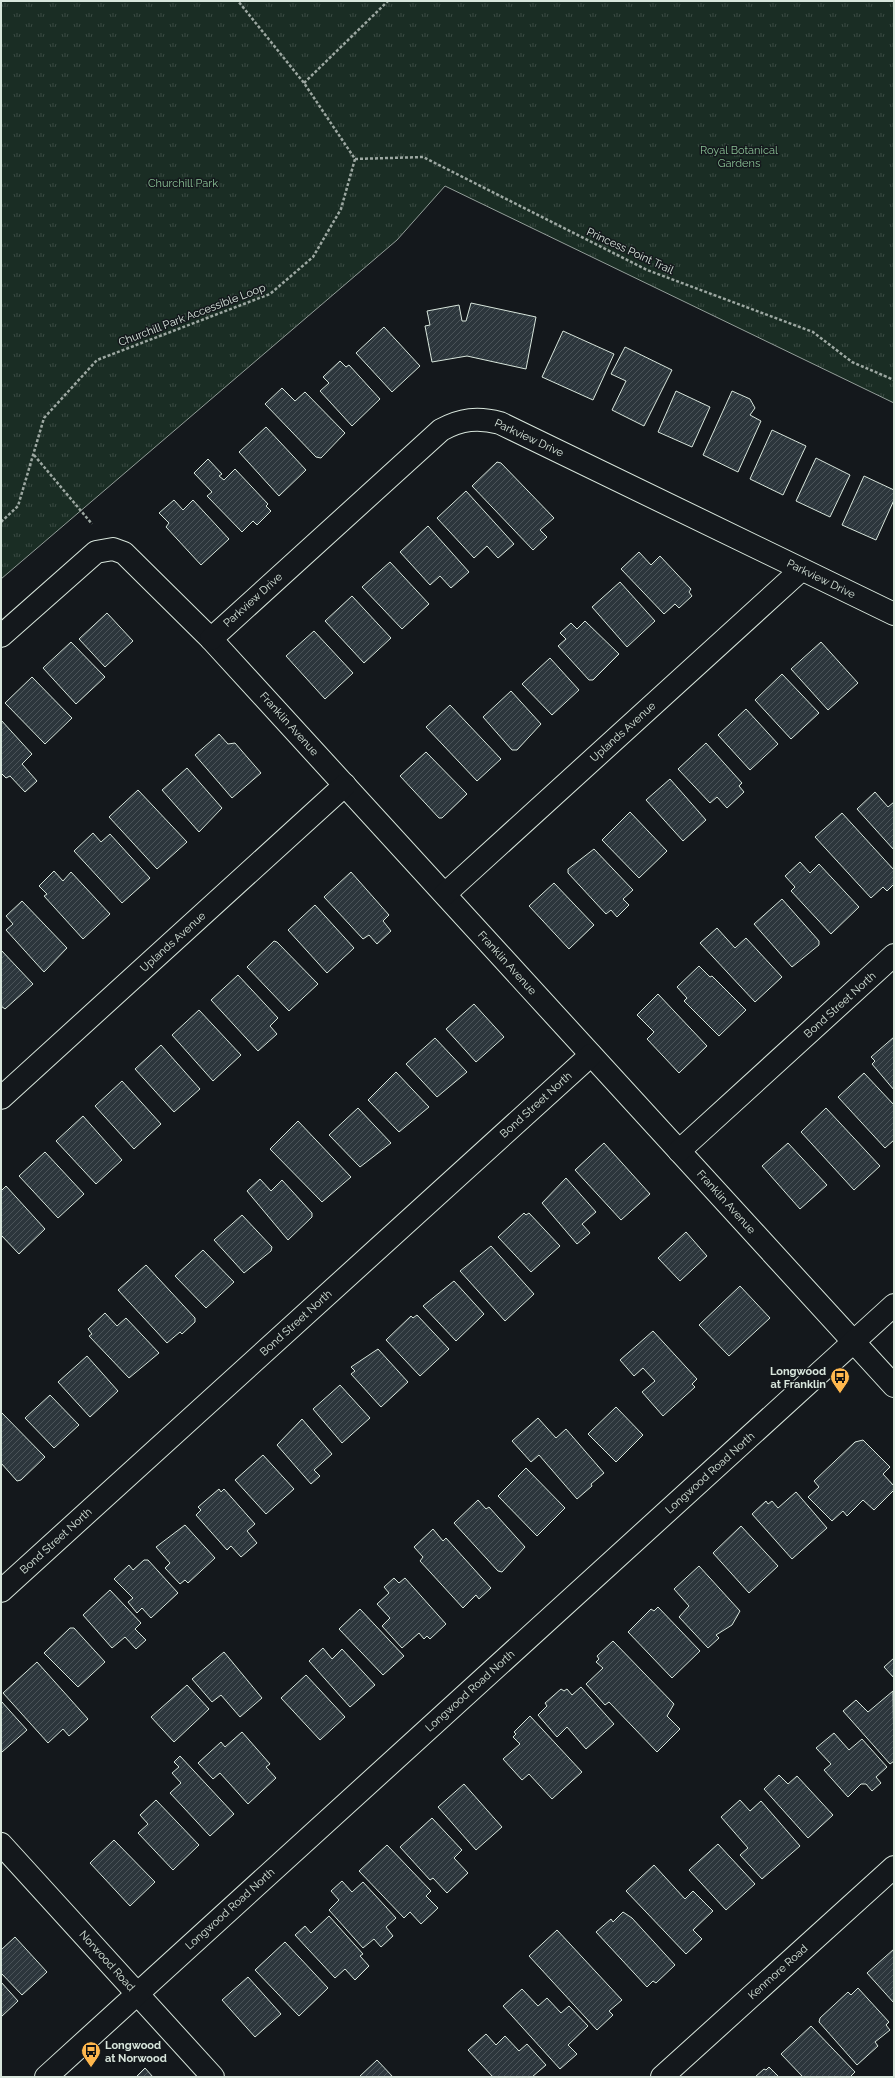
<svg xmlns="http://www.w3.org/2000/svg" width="895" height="2078" font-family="Raleway,sans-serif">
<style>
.park{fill:url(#park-tufts);stroke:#939e99}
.building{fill:url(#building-hatch);stroke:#d8e6dc}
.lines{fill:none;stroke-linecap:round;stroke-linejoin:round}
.minor-casing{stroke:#d8e6dc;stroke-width:24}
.path{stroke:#9da8a2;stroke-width:2.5;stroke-dasharray:3 2;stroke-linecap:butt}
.minor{stroke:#14181c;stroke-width:22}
.labels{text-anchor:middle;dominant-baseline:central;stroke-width:3;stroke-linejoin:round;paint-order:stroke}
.park-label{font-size:11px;fill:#8ac095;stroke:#14181c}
.street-label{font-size:11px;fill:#d8e6dc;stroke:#14181c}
.poi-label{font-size:11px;font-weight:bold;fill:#d8e6dc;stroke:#14181c;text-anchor:end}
</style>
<defs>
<pattern id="park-tufts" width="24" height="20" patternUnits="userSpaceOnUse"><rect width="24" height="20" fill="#1a2d24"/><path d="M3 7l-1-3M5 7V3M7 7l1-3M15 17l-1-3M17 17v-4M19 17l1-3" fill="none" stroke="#3b4b43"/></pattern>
<pattern id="building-hatch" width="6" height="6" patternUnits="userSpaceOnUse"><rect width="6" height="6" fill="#2c363c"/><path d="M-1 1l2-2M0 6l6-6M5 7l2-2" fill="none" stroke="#4a5358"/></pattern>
</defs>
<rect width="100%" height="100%" fill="#14181c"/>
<polygon class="park" points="1,1 894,1 894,403 445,186 397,240 1,579"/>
<g class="building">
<polygon points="471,303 536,317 526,369 467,356 432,362 425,326 430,325 427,311 459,305 462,321 466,321"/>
<polygon points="384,327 420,366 392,392 356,353"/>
<polygon points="563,331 614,354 593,400 542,377"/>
<polygon points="625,347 672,370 644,426 612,410 626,381 611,374"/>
<polygon points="340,361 346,367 349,365 380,399 352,426 320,391 329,383 323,377"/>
<polygon points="282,388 295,401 305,392 345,433 321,458 316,457 265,404"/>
<polygon points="676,391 710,407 692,447 658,432"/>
<polygon points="732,391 750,399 755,408 750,415 761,421 738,472 703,455"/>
<polygon points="266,427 306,470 279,496 239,452"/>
<polygon points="772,430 806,446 783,495 750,479"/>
<polygon points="816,458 850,475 830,517 796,501"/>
<polygon points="208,459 222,474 219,476 224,480 235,469 268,504 266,506 271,511 257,525 253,521 242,532 207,496 212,492 194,473"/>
<polygon points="497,462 501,463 554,518 540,530 547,537 533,550 472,486"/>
<polygon points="864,476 894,490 894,500 876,540 842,525"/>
<polygon points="466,491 514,544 498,558 487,546 474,558 437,518"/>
<polygon points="174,500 183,510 193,500 229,539 201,565 166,527 169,523 159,513"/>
<polygon points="428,526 469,572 451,588 440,576 430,585 400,552"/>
<polygon points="639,552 651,565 660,556 691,589 689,592 692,596 679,608 675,604 664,614 621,569"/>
<polygon points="390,562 429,604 402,629 362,587"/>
<polygon points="620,582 655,621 627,647 592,607"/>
<polygon points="352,596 391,638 364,663 325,621"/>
<polygon points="107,613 133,641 105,667 79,639"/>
<polygon points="585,621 619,654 593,680 589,680 558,646 566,639 560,633 571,623 577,629"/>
<polygon points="314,631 353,673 325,699 286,656"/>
<polygon points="71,642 105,677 76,704 43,668"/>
<polygon points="821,642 858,683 828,710 791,669"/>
<polygon points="550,658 579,690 552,715 522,684"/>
<polygon points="782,674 819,713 791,739 755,700"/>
<polygon points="32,677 72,718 45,744 5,703"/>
<polygon points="511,691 541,724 517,750 512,750 483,717"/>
<polygon points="450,705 501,759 477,781 426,727"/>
<polygon points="746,709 778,744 750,770 718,735"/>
<polygon points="1,720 32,754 22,764 37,781 25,792 10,776 6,778 1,773"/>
<polygon points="219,734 228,744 235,743 261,773 232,798 195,755"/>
<polygon points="706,743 742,783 739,786 744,792 727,808 717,797 710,803 678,769"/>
<polygon points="426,752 467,794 442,818 439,818 400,776"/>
<polygon points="187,768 222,808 199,832 162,790"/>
<polygon points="670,779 706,820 683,841 646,800"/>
<polygon points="138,790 187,842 157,869 109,817"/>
<polygon points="875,792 888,807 894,802 894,850 857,809"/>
<polygon points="630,812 667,851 639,878 602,840"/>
<polygon points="842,813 894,870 894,884 887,891 883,887 871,898 815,837"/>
<polygon points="93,833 101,842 110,834 150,878 122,903 74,851"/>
<polygon points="594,849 633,890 623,899 629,905 617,917 611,910 606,914 568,873 568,869"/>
<polygon points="800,862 810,873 819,864 859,907 831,934 791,891 795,887 785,876"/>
<polygon points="54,871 63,881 71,872 110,914 83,939 44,896 47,894 39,886"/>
<polygon points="351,872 389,915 383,921 391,931 377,944 369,935 363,939 324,897"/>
<polygon points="554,883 594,925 569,949 529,906"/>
<polygon points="782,899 819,941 819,945 792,967 754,924"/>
<polygon points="22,901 67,948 44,972 6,930 13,924 6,916"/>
<polygon points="315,905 354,948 327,973 288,930"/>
<polygon points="717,928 735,948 746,938 782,977 755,1002 700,943"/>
<polygon points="274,941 277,942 318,984 289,1011 247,967"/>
<polygon points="1,950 33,984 5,1009 1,1006"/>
<polygon points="699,966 710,977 712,976 746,1010 719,1036 684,1001 687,998 677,987"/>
<polygon points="238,975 278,1018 270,1026 277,1034 258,1051 211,1000"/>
<polygon points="658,994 707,1046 679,1073 647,1039 654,1032 637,1015"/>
<polygon points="474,1004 504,1037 476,1062 446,1029"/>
<polygon points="199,1010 241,1055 213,1081 172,1035"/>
<polygon points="894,1037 894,1090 872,1064 875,1061 871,1057"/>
<polygon points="435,1038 467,1072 437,1097 406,1064"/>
<polygon points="161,1045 200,1089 174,1112 135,1069"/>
<polygon points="396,1072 429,1107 399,1132 368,1100"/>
<polygon points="864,1073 894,1105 894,1140 885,1148 838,1097"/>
<polygon points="122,1081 161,1124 134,1149 95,1106"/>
<polygon points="358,1108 391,1143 360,1167 329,1135"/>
<polygon points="826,1108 880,1166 854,1190 801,1132"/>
<polygon points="83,1116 122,1160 96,1184 56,1141"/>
<polygon points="298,1121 351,1177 322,1202 270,1149"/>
<polygon points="604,1143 650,1194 621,1220 575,1170"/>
<polygon points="788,1143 827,1185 800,1209 762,1166"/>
<polygon points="45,1152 84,1194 58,1218 19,1176"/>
<polygon points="566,1178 596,1212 582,1224 590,1233 577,1244 542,1203"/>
<polygon points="260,1179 271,1191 282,1180 312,1213 312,1217 288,1240 247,1191"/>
<polygon points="6,1186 45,1229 19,1254 1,1235 1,1191"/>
<polygon points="524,1213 526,1215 529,1213 560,1246 531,1272 498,1237"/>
<polygon points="242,1215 272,1247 271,1251 244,1273 214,1240"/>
<polygon points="686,1232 707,1256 680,1281 658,1258"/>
<polygon points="491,1246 534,1294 505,1321 460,1271"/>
<polygon points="203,1250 234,1282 206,1308 175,1276"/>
<polygon points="146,1265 195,1318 195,1322 182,1334 180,1332 167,1343 118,1290"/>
<polygon points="454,1281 484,1314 456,1341 423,1306"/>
<polygon points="740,1286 770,1318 729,1356 699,1325"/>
<polygon points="105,1313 117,1326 126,1318 159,1353 129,1378 89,1336 92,1334 88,1329"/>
<polygon points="417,1315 449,1349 420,1376 386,1340 411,1316 413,1318"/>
<polygon points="653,1331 697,1379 692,1384 695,1387 663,1416 642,1392 655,1381 643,1368 634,1376 620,1360"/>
<polygon points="378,1349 408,1382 381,1407 351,1374 355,1371 351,1367"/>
<polygon points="87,1356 118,1391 90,1417 58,1382"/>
<polygon points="340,1385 370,1418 342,1443 313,1409"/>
<polygon points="50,1395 79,1425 54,1448 25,1418"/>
<polygon points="616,1407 643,1435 616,1462 588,1434"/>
<polygon points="1,1412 45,1457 21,1480 17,1481 1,1463"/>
<polygon points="538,1418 556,1438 566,1429 604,1473 591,1484 592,1486 577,1499 539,1455 531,1462 512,1441"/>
<polygon points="302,1419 332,1454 314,1470 320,1476 311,1484 277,1445"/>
<polygon points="863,1440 890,1467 883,1474 894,1486 894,1490 874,1510 863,1500 847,1516 843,1511 832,1521 808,1497 819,1487 814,1481 855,1442"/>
<polygon points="263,1455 294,1489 266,1514 235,1480"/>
<polygon points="526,1468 565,1508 537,1536 498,1496"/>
<polygon points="219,1489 221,1492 224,1489 255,1524 247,1531 257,1543 241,1557 231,1546 227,1550 196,1515 201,1510 198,1507"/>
<polygon points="796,1492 827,1528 792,1559 752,1514 766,1501 768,1504 772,1501 778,1508"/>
<polygon points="478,1500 486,1509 489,1507 525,1547 502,1572 498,1571 454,1523"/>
<polygon points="185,1525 215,1558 188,1583 185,1580 180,1584 165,1568 170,1563 156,1547"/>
<polygon points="741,1526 778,1566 749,1593 713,1553"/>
<polygon points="433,1529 443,1541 446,1538 491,1588 479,1599 476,1595 463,1608 420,1561 423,1557 414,1547"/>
<polygon points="144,1560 148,1560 178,1593 151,1618 142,1608 137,1613 128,1602 133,1598 114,1579 129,1565 133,1570"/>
<polygon points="699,1566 740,1611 732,1625 716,1635 719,1638 708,1648 679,1617 689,1606 674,1589"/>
<polygon points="394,1578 399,1583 405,1578 446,1624 430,1639 427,1636 424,1639 419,1633 402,1648 382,1626 390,1618 377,1604 389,1593 384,1587"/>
<polygon points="110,1590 141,1623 135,1629 146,1640 136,1649 125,1637 112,1648 83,1615"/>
<polygon points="658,1607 700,1651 672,1678 628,1632 651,1609 654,1611"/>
<polygon points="360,1609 404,1656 383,1675 339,1629"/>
<polygon points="70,1628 74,1628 105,1662 78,1687 44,1653"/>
<polygon points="613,1641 674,1704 667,1716 680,1729 657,1752 609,1702 605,1705 586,1684 603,1668 596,1662 599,1659 597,1656"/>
<polygon points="323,1648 332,1659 342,1649 375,1685 350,1707 309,1661"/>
<polygon points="224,1652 262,1698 240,1717 221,1695 212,1702 192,1679"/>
<polygon points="894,1658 894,1678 884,1667"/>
<polygon points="37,1662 88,1719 69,1736 63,1729 48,1743 3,1693"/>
<polygon points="306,1675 345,1717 320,1740 281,1698"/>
<polygon points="187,1685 209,1709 174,1742 151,1717"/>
<polygon points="581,1687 614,1724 586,1749 567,1727 557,1737 538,1715 547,1706 545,1703 561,1689 564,1691 567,1689 572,1695"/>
<polygon points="893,1691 894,1761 890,1764 843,1711 856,1700 868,1712"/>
<polygon points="1,1701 27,1730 2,1752 1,1752"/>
<polygon points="530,1716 582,1772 552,1799 529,1774 522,1780 503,1759 520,1744 513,1737 516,1734 514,1732"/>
<polygon points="242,1732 270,1764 266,1767 276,1778 248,1804 220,1773 213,1779 198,1763 221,1742 225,1747"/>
<polygon points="834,1733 849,1750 862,1739 887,1767 876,1777 881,1783 872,1791 866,1784 861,1784 848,1797 824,1770 831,1764 816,1748"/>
<polygon points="180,1756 234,1814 210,1836 170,1793 181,1783 172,1773 179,1767 174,1762"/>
<polygon points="779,1775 788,1784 797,1776 833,1815 808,1838 764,1789"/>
<polygon points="464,1784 502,1827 476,1850 438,1807"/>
<polygon points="156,1800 199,1845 173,1870 138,1833 148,1824 140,1815"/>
<polygon points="740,1800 750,1811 761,1801 800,1846 762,1879 740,1855 748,1848 721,1817"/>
<polygon points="432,1818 462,1850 454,1858 468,1873 447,1893 433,1878 430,1880 400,1847"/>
<polygon points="114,1840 155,1882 130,1906 90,1863"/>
<polygon points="718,1844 755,1884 726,1910 689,1870"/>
<polygon points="387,1845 431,1891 426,1896 438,1908 421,1924 410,1912 404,1918 359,1871"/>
<polygon points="654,1865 685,1899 693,1891 713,1911 693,1930 702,1939 686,1954 626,1891"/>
<polygon points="342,1881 352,1892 363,1882 396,1918 386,1927 393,1936 381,1947 374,1939 363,1948 329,1910 339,1900 331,1891"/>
<polygon points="623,1912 632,1918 675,1965 656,1983 653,1981 647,1987 596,1932 611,1919 613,1922"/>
<polygon points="329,1916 363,1954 360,1956 369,1966 355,1980 345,1969 335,1978 295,1935 305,1926 311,1933"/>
<polygon points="557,1930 622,2000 609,2011 613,2015 597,2030 529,1956"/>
<polygon points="15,1937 47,1972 22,1995 1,1973 1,1950"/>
<polygon points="285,1942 328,1988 299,2016 255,1970"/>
<polygon points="894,1949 894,2003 867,1973"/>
<polygon points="248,1977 281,2014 255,2037 222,2000"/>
<polygon points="1,1982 18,2001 1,2017"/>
<polygon points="858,1988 889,2022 886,2025 890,2030 875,2042 878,2046 857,2065 819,2022 820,2018 848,1992 851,1995"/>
<polygon points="522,1989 538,2006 547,1998 561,2013 569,2006 588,2026 568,2045 577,2054 560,2069 503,2006"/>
<polygon points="811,2026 855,2072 850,2077 803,2077 781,2054"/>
<polygon points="486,2034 496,2045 505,2036 519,2051 527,2044 546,2065 532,2077 493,2077 468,2050"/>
<polygon points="377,2060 393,2077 359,2077"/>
<polygon points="769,2067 779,2077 755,2077 764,2069 766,2070"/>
<polygon points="145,2068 153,2077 136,2077"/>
</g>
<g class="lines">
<defs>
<g id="minor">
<polyline points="1,636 96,552 113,549 124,553 211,639 894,1386"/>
<path d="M211,639l230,-209c20,-11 37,-13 59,-7l394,191"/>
<polyline points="445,894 801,570"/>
<polyline points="1,1098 345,785"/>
<polyline points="679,1151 894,955"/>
<polyline points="1,1591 591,1055"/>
<polyline points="1,1844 213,2077"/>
<polyline points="46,2077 894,1305"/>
<polyline points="662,2077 894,1867"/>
</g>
</defs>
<use href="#minor" class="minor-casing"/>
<g class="path">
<polyline points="304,83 388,1"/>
<polyline points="355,159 423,157 647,270 813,332 852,362 894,380"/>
<polyline points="34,455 92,524"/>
<polyline points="1,522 18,506 44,418 97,360 270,294 313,257 341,209 355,159 304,83 238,1"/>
</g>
<use href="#minor" class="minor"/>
</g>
<defs>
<symbol id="bus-pin" viewBox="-11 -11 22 30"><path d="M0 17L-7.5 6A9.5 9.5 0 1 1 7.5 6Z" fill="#ffb74d" stroke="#14181c"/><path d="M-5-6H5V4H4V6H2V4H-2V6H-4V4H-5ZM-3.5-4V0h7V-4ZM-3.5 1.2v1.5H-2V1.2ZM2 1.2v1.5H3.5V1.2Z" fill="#111"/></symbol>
</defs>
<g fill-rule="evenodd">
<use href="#bus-pin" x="829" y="1366" width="22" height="30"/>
<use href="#bus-pin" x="80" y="2040" width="22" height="30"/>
</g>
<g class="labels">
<g class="park-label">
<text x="739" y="150">Royal Botanical<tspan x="739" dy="13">Gardens</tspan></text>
<text x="183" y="183">Churchill Park</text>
</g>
<g class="street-label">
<text transform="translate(630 251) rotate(25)">Princess Point Trail</text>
<text transform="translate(192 315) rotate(-21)">Churchill Park Accessible Loop</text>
<text transform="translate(529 438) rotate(25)">Parkview Drive</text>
<text transform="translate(821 579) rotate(26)">Parkview Drive</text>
<text transform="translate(253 600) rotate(-42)">Parkview Drive</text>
<text transform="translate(289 724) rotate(48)">Franklin Avenue</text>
<text transform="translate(623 732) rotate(-42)">Uplands Avenue</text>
<text transform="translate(173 942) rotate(-42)">Uplands Avenue</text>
<text transform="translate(507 963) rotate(48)">Franklin Avenue</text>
<text transform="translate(840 1005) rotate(-42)">Bond Street North</text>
<text transform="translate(536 1105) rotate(-42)">Bond Street North</text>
<text transform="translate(726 1202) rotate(48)">Franklin Avenue</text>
<text transform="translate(296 1323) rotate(-42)">Bond Street North</text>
<text transform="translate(710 1473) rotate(-42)">Longwood Road North</text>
<text transform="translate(56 1541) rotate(-42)">Bond Street North</text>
<text transform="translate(470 1691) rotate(-42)">Longwood Road North</text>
<text transform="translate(230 1909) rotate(-42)">Longwood Road North</text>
<text transform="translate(107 1961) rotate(48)">Norwood Road</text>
<text transform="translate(778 1972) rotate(-42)">Kenmore Road</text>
</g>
<g class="poi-label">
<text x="826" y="1371">Longwood<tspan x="826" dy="13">at Franklin</tspan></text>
<text x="105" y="2045" text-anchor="start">Longwood<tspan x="105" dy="13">at Norwood</tspan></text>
</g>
</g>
<rect width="895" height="2078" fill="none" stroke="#d8e6dc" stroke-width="4"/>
</svg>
